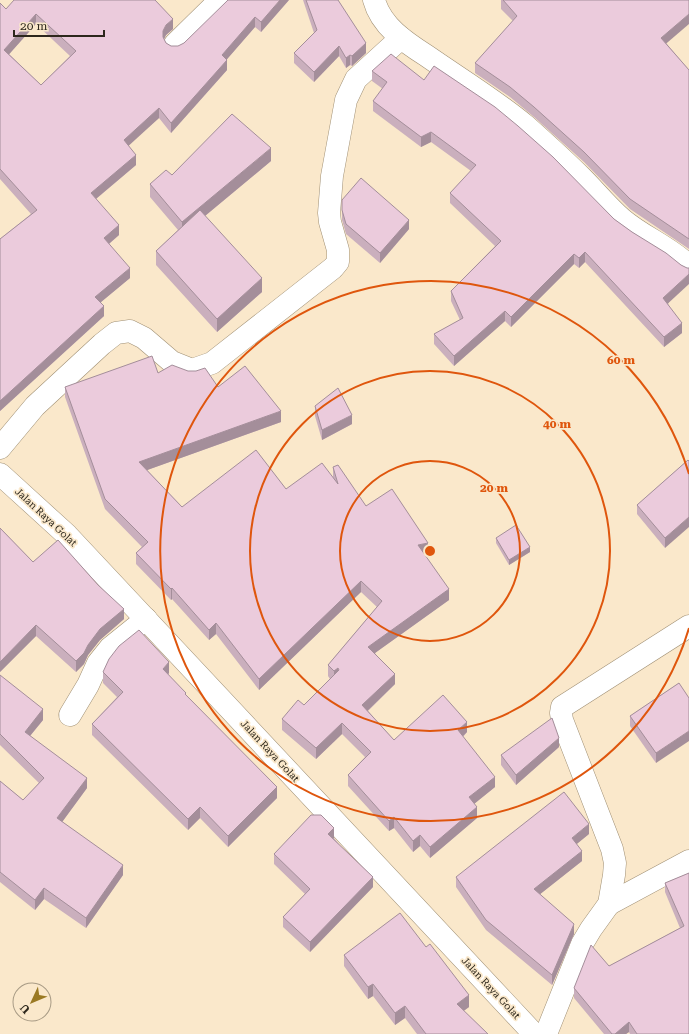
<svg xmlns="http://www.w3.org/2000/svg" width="689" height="1034" font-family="'Roboto Serif',serif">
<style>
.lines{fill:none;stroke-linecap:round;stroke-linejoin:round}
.street-casing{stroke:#a09075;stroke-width:23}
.secondary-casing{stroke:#a09075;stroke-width:23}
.street{stroke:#fff;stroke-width:22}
.secondary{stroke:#fff;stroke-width:22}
.wall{fill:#caafbd;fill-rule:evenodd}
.shaded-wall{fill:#a48e9a}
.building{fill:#ebcbdc;stroke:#a48e9a;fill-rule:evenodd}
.ring{fill:none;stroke:#df560d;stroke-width:2}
.labels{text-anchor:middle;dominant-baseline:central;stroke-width:3.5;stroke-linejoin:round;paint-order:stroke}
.street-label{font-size:10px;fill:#2d271c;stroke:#fae8cb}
.centre{fill:#df560d;stroke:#fae8cb;stroke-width:2}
.ring-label{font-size:12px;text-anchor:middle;font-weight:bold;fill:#df560d;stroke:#fae8cb;stroke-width:3.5;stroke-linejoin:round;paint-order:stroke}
</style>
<rect width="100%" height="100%" fill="#fae8cb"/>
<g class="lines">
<defs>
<g id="street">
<path d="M374,0c7,26 31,42 53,56 33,23 68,44 99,70 19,17 38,34 56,52 13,13 26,29 40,41 21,18 48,28 67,47"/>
<polyline points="175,44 220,0"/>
<polyline points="0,448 35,406 102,344 116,333 130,331 144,338 172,362 192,370 212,363 333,268 338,262 338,250 330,222 329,213 332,176 346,100 356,79 401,38"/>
<polyline points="70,715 88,685 98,663 110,648 146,619"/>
<polyline points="609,904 689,861"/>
<polyline points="546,1034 582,944 591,929 609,904 614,875 615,863 612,849 562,720 561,713 562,707 689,626"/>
</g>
<polyline id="secondary" points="0,474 67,535 534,1034"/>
</defs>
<use href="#street" class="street-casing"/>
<use href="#secondary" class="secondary-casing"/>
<use href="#street" class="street"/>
<use href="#secondary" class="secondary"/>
</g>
<g class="wall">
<path d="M289,0l-28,32 -6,-5 -29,33 1,10 -56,63 -12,-15 -31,27 8,20 -40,34 23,36 -10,9 21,34 -29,24 3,14 -104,95v-172l31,-25 -31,-35v-176l6,6 167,20 -7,6 -2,4 2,4 5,3h7zM36,24l34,32 -29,29 -32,-31z"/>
<polygon points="303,0 338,0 366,53 352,66 350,65 346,68 339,56 314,82 294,63 294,53 314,33"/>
<polygon points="501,0 689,0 666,43 689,70 689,249 630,209 584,162 534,117 510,97 475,73 475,63 513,21 501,9"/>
<polygon points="372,71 614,219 632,232 681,265 687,268 668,304 682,333 664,347 585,262 579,268 574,264 511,327 505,321 454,366 434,344 434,334 460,320 451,301 451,291 495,246 450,203 450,193 471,171 431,142 421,147 373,111 373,101 383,89 372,81"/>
<polygon points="271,161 205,216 262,292 217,332 156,265 156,251 178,230 150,197 150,184 172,175"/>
<polygon points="342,200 409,229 380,263 346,234 342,220"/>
<polygon points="158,373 218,387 281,422 147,470 182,507 286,489 333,478 333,467 366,506 428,554 425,554 449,600 375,653 395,684 368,711 394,740 467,732 463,737 495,787 474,804 477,818 430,858 420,846 413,852 394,828 389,831 348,786 348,775 365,757 342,734 316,759 282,730 282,719 304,705 330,679 328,676 328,665 377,607 361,592 259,690 216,634 209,640 172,599 171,600 136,564 136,553 142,547 105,509 65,397 65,387"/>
<polygon points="315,406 352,424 322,440 315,416"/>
<polygon points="688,460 665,548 637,514 637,505"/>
<polygon points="0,528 33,562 124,619 100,640 88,655 84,664 76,672 36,636 0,672"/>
<polygon points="496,538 530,552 509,565 496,543"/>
<polygon points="103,672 169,673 168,675 277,798 228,847 200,818 188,830 92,735 92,724 117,697 103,683"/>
<polygon points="0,675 43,720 30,736 87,788 62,822 123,875 86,928 44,899 35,910 0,882 0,781 23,800 39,783 0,745"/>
<polygon points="679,683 656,763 630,726 630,716"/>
<polygon points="559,747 516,785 501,765 501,755"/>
<polygon points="589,834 576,844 582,861 540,894 574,934 552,985 486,930 456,887 456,877"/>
<polygon points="334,838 373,887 310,952 283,927 283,917 305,894 274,864 274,854"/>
<polygon points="689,873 689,1034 630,1034 629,1032 626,1034 604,1034 574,998 574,988 609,966 680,928 665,892 665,883"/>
<polygon points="344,955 469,1007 463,1011 488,1034 417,1034 405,1018 395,1025 373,996 368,999 344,966"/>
</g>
<g class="shaded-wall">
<polygon points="280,0 289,0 261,32 261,22"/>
<polygon points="36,14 36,24 4,60 4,50"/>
<polygon points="689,14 689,24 661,48 661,38"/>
<polygon points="255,17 255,27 222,65 222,55"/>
<polygon points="173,19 173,29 166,35 163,41 163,31 166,25"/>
<polygon points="366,43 366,53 352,66 352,56"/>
<polygon points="339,46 339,56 314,82 314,72"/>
<polygon points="350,55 350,65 346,68 346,58"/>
<polygon points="227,60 227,70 171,133 171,123"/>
<polygon points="159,108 159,118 124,150 124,140"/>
<polygon points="431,132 431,142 421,147 421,137"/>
<polygon points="271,148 271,161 182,235 182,222"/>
<polygon points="136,155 136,165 91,203 91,193"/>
<polygon points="409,220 409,229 380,263 380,253"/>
<polygon points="119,225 119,235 104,248 104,238"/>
<polygon points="585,252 585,262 579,268 579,258"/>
<polygon points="574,254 574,264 511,327 511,317"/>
<polygon points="130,268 130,278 95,307 95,297"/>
<polygon points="689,274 689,284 663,308 663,298"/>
<polygon points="262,278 262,292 217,332 217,319"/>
<polygon points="104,306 104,316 0,411 0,401"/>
<polygon points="505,311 505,321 454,366 454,356"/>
<polygon points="682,323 682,333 664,347 664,337"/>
<polygon points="281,411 281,422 139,473 139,462"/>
<polygon points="352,415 352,424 322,440 322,430"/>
<polygon points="689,517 689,527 665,548 665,538"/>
<polygon points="428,543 428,554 418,556 418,545"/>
<polygon points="530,547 530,552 509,565 509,560"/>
<polygon points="361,581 361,592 259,690 259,679"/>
<polygon points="172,588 172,599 171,600 171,589"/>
<polygon points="449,589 449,600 368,658 368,647"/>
<polygon points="124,609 124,619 100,640 88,655 84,664 76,672 76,661 100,629"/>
<polygon points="216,623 216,634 209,640 209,630"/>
<polygon points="36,625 36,636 0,672 0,662"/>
<polygon points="169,662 169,673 163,680 163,669"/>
<polygon points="338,668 338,679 334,682 334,671"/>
<polygon points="395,674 395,684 362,716 362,705"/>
<polygon points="43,709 43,720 25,742 25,732"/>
<polygon points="467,722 467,732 458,741 458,730"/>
<polygon points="342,723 342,734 316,759 316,748"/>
<polygon points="689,731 689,741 656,763 656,753"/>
<polygon points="559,738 559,747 516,785 516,775"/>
<polygon points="495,777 495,787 469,808 469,797"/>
<polygon points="87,778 87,788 57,829 57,818"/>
<polygon points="277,787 277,798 228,847 228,836"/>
<polygon points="200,807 200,818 188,830 188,819"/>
<polygon points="477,807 477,818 430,858 430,847"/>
<polygon points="394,817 394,828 389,831 389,821"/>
<polygon points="589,824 589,834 572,848 572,838"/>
<polygon points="334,828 334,838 328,844 328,834"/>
<polygon points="420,835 420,846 413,852 413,841"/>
<polygon points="582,851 582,861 534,899 534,889"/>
<polygon points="123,865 123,875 86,928 86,918"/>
<polygon points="373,877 373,887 310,952 310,942"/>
<polygon points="44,888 44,899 35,910 35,900"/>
<polygon points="574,924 574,934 552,985 552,975"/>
<polygon points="373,984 373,996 368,999 368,987"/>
<polygon points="469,995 469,1007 457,1016 457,1004"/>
<polygon points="405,1006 405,1018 395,1025 395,1013"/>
<polygon points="629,1022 629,1032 626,1034 615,1034"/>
</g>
<g class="building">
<path d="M14,0h141l18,19 -7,6 -3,6v6l3,6 5,3h7l6,-3 44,-43h52l-19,22 -6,-5 -33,38 5,5 -56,63 -12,-15 -35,32 12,15 -45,38 28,32 -15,13 26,30 -35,29 9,9 -104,95v-162l37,-29 -37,-41v-166l6,6zM36,14l40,37 -35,34 -37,-35z"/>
<polygon points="306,0 338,0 366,43 352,56 350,55 346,58 339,46 314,72 294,53 317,30"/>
<polygon points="503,0 689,0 689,14 661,38 689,70 689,239 630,199 584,152 534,107 510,87 475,63 517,16"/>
<polygon points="391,54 424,80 434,66 495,107 518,126 553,157 614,219 632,232 666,253 681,265 687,268 689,268 689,274 663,298 682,323 664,337 585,252 579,258 574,254 511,317 505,311 454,356 434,334 463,318 451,291 501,241 450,193 476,165 431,132 421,137 373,101 387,82 372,71"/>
<polygon points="232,114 271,148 182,222 150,184 166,170 172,175"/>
<polygon points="361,178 409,220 380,253 346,224 342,210 342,200"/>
<polygon points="200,210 262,278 217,319 156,251"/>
<polygon points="152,356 158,373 172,365 188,371 196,371 205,368 218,387 245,366 281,411 139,462 182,507 256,450 286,489 322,463 338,484 333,467 338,465 366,506 392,489 428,543 418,545 449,589 368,647 395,674 362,705 394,740 443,695 467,722 458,730 495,777 469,797 477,807 430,847 420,835 413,841 394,817 389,821 348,775 371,752 342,723 316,748 282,719 298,700 304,705 339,670 338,668 334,671 328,665 382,601 361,581 259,679 216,623 209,630 172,588 171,589 136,553 148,542 105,499 65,387"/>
<polygon points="338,388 352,415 322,430 315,406"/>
<polygon points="688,460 689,461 689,517 665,538 637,505"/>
<polygon points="516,525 530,547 509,560 496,538"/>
<polygon points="0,528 33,562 58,540 98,585 124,609 100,629 88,645 84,653 76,661 36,625 0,662"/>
<polygon points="139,630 169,662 163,669 186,693 185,694 277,787 228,836 200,807 188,819 92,724 123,692 103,672 109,659 119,646"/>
<polygon points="0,675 43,709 25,732 87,778 57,818 123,865 86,918 44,888 35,900 0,872 0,781 23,800 44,778 0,734"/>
<polygon points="679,683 689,698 689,731 656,753 630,716"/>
<polygon points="552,718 559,738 516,775 501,755"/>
<polygon points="564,792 589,824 572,838 582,851 534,889 574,924 552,975 486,920 456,877"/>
<polygon points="311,815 321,815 334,828 328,834 373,877 310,942 283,917 310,889 274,854"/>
<polygon points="689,873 689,1034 637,1034 629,1022 615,1034 612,1034 574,988 591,945 609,966 684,926 665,883"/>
<polygon points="400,913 426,947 430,944 469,995 457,1004 488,1034 426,1034 405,1006 395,1013 373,984 368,987 344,955"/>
</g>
<g class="ring">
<circle cx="430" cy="551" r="90"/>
<circle cx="430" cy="551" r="180"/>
<path d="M689 628A270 270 0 1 1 689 474"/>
</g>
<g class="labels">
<g class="street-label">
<text transform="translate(46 517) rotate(43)">Jalan Raya Golat</text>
<text transform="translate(270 751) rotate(47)">Jalan Raya Golat</text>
<text transform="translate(491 988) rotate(47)">Jalan Raya Golat</text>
</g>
</g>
<circle cx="430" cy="551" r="6" class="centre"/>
<g class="ring-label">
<text x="621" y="364">60 m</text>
<text x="557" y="428">40 m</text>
<text x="494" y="492">20 m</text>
</g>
<g transform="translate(32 1002) rotate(226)"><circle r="19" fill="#fae8cb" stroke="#a89b85"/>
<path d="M0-3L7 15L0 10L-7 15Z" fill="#9a7923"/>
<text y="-6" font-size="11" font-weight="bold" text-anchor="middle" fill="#2d271c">U</text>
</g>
<path d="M14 30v6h90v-6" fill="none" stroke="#2d271c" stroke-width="2"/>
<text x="20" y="30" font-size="12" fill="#2d271c" stroke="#fae8cb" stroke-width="3" paint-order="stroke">20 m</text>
</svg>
